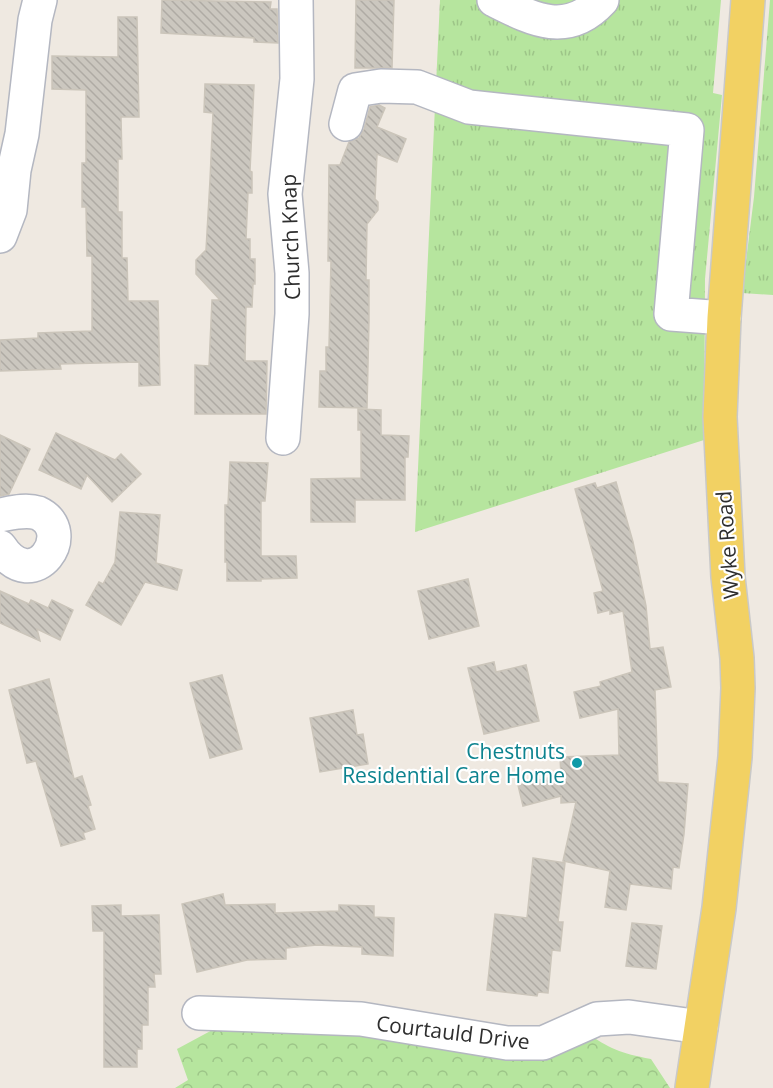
<svg xmlns="http://www.w3.org/2000/svg" width="773" height="1088" font-family="'Open Sans',sans-serif">
<style>
.grass{fill:url(#grass-tufts)}
.forest{fill:url(#forest-crowns)}
.building{fill:url(#building-back-hatch);stroke:#cbc5ba;stroke-width:1.5}
.lines{fill:none;stroke-linecap:round;stroke-linejoin:round}
.minor-casing{stroke:#b4b7c1;stroke-width:36}
.major-casing{stroke:#c9c9c9;stroke-width:36}
.minor{stroke:#fff;stroke-width:33}
.major{stroke:#f2d163;stroke-width:33}
.culture-dot{fill:#0f9aa8;stroke:#fff;stroke-width:2}
.labels{text-anchor:middle;dominant-baseline:central;stroke-width:4.5;stroke-linejoin:round;paint-order:stroke}
.street-label{font-size:21px;fill:#2e2e2e;stroke:#fff}
.culture-label{font-size:21px;fill:#0d838f;stroke:#fff;text-anchor:end}
</style>
<defs>
<pattern id="grass-tufts" width="24" height="20" patternUnits="userSpaceOnUse" patternTransform="scale(1.5)"><rect width="24" height="20" fill="#b6e59e"/><path d="M3 7l-1-3M5 7V3M7 7l1-3M15 17l-1-3M17 17v-4M19 17l1-3" fill="none" stroke="#9dc588"/></pattern>
<pattern id="forest-crowns" width="20" height="18" patternUnits="userSpaceOnUse" patternTransform="scale(1.5)"><rect width="20" height="18" fill="#b6e59e"/><path d="M2 6a3 3 0 1 1 6 0M12 15a3 3 0 1 1 6 0" fill="none" stroke="#9dc588"/></pattern>
<pattern id="building-back-hatch" width="6" height="6" patternUnits="userSpaceOnUse" patternTransform="scale(1.5)"><rect width="6" height="6" fill="#cbc7bf"/><path d="M-1 5l2 2M0 0l6 6M5-1l2 2" fill="none" stroke="#afaba4"/></pattern>
</defs>
<rect width="100%" height="100%" fill="#efe9e1"/>
<g class="grass">
<polygon points="440,0 721,0 713,93 722,95 705,279 704,440 415,532"/>
<polygon points="770,0 773,0 773,295 742,293 754,197"/>
</g>
<path class="forest" d="M229,1021l355,10c26,18 36,22 67,28l19,29h-495l13,-8 -11,-31z"/>
<g class="building">
<polygon points="162,0 271,2 270,9 277,9 278,43 254,42 254,38 161,33"/>
<polygon points="356,0 394,0 392,68 355,68"/>
<polygon points="118,17 137,17 139,117 121,117 122,159 118,159 118,212 122,212 122,258 127,258 128,301 158,301 160,385 139,386 139,362 60,364 61,369 0,371 0,340 38,338 38,333 92,331 92,256 87,256 86,207 82,207 82,163 86,163 86,90 52,89 52,56 118,57"/>
<polygon points="205,84 254,85 250,171 252,172 252,193 248,193 246,239 250,239 250,259 255,259 255,284 253,284 252,307 246,307 245,361 267,361 266,414 195,414 195,365 209,366 212,300 220,300 196,274 196,260 206,250 210,180 213,113 204,112"/>
<polygon points="379,105 385,108 377,127 406,139 397,162 377,154 375,199 378,202 378,210 367,224 366,280 369,280 369,321 367,408 319,407 320,371 326,371 326,347 329,347 331,261 328,261 329,165 340,165 349,142 359,138 364,129 370,107"/>
<polygon points="358,409 381,410 381,435 409,436 408,457 405,457 405,500 355,500 355,522 311,522 311,479 361,478 361,430 358,430"/>
<polygon points="56,433 115,460 121,454 141,474 112,502 87,475 81,489 39,470"/>
<polygon points="0,435 30,449 9,494 0,496"/>
<polygon points="230,462 268,463 265,501 261,501 261,556 296,556 297,578 261,579 261,581 227,581 227,562 225,562 225,505 228,505"/>
<polygon points="616,482 633,542 646,606 650,649 663,647 671,687 655,690 658,782 688,784 684,834 679,868 673,867 671,889 630,884 626,910 605,907 610,871 563,861 576,802 561,803 561,796 523,806 518,785 561,775 560,757 619,755 618,709 580,718 574,692 601,686 600,682 632,672 623,611 610,614 610,610 598,613 594,593 603,591 575,489 595,483 597,488"/>
<polygon points="120,512 160,515 156,563 182,570 177,590 145,582 121,625 86,605 99,582 103,584 115,562"/>
<polygon points="468,579 479,626 429,639 418,591"/>
<polygon points="0,591 29,604 31,600 48,608 52,600 73,610 60,640 37,629 40,641 0,623"/>
<polygon points="494,662 496,672 526,665 539,721 484,734 468,668"/>
<polygon points="222,675 242,749 210,758 190,683"/>
<polygon points="49,679 74,779 82,776 91,805 88,806 95,829 83,833 85,839 61,846 36,761 27,763 9,690"/>
<polygon points="353,710 357,735 363,734 368,764 320,772 310,718"/>
<polygon points="533,858 565,863 558,922 563,922 560,951 552,950 548,993 538,992 537,996 487,990 495,914 527,918"/>
<polygon points="223,894 225,905 275,904 275,913 339,911 339,905 374,906 374,917 394,918 393,956 362,954 362,947 317,945 286,948 286,959 247,960 197,972 182,904"/>
<polygon points="121,905 121,916 159,915 161,974 154,974 155,987 148,987 148,1025 142,1025 142,1049 137,1049 137,1067 104,1067 104,931 93,931 92,906"/>
<polygon points="632,923 662,926 656,969 626,966"/>
</g>
<g class="lines">
<defs>
<g id="minor">
<path d="M494,0c38,19 73,38 108,0"/>
<polyline points="346,124 355,90 381,86 417,87 469,107 687,130 671,314 724,318"/>
<polyline points="0,236 10,210 14,170 22,134 35,20 40,0"/>
<polyline points="283,438 292,314 292,273 285,194 297,79 296,0"/>
<path d="M0,515c11,-2 26,-6 38,-2 40,18 -4,85 -38,34"/>
<polyline points="199,1013 361,1019 507,1043 543,1043 597,1019 629,1017 701,1027"/>
</g>
<polyline id="major" points="692,1088 719,908 735,757 738,688 737,658 728,577 720,417 724,318 748,0"/>
</defs>
<use href="#minor" class="minor-casing"/>
<use href="#major" class="major-casing"/>
<use href="#minor" class="minor"/>
<use href="#major" class="major"/>
</g>
<circle class="culture-dot" cx="577" cy="763" r="6"/>
<g class="labels">
<g class="street-label">
<text transform="translate(290 237) rotate(-92)">Church Knap</text>
<text transform="translate(727 545) rotate(-94)">Wyke Road</text>
<text transform="translate(453 1032) rotate(7)">Courtauld Drive</text>
</g>
<g class="culture-label">
<text x="565" y="751">Chestnuts<tspan x="565" dy="24">Residential Care Home</tspan></text>
</g>
</g>
</svg>
